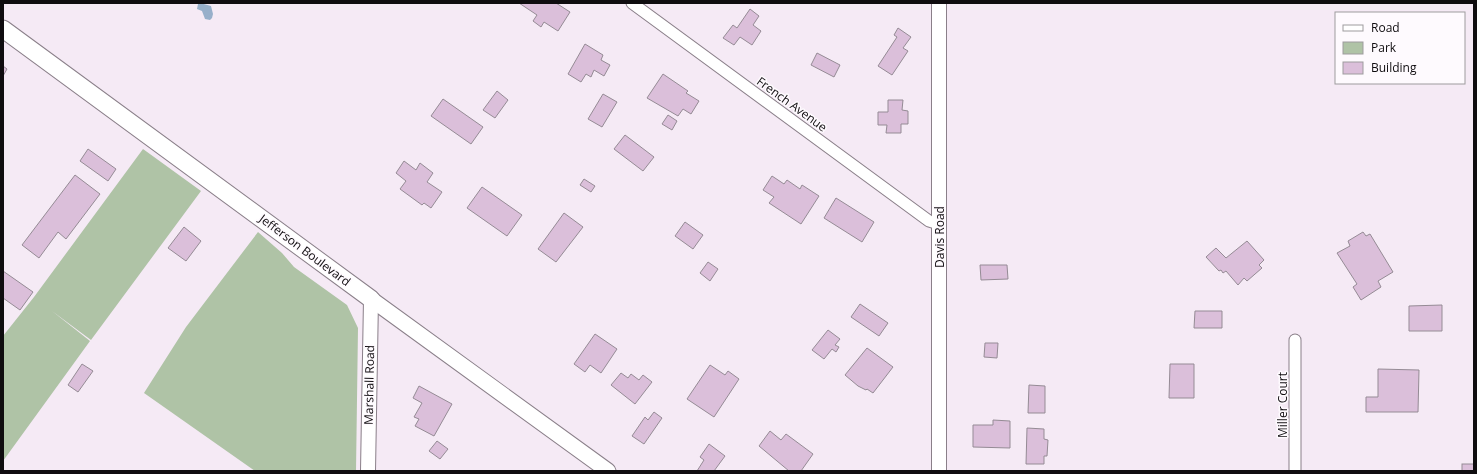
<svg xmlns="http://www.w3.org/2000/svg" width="1477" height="474" font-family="'Open Sans',sans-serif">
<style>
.green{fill:#afc3a6}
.water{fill:#97afca}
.building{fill:#dbbfda;stroke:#958b95}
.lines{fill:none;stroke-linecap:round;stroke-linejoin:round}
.minor-casing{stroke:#8a7f89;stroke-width:13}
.tertiary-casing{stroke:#8a7f89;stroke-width:16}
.secondary-casing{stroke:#8a7f89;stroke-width:17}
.primary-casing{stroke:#8a7f89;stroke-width:19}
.minor{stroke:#fff;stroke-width:11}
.tertiary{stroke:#fff;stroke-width:14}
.secondary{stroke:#fff;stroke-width:15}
.primary{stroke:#fff;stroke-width:17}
.labels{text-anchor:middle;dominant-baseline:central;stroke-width:3;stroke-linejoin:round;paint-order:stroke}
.street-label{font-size:12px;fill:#0f0c0f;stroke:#fefafe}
</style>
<rect width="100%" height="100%" fill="#f5eaf5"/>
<g class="green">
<polygon points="143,149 201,191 91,340 52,311 90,341 3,461 3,336 34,297"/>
<polygon points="258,232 282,253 294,267 347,305 358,328 356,471 255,471 144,393 186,327"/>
</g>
<polygon class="water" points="200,3 211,6 213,14 212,18 210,20 205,19 202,11 197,9 198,4"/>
<g class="building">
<polygon points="519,3 556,3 570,12 558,31 544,22 541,27 533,21 537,15"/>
<polygon points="750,9 759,16 753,25 761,31 752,45 740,37 734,45 723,38 733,25 737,28"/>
<polygon points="898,28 911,37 903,48 908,51 892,75 878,66 897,37 894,35"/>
<polygon points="585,44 603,55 601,60 610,65 604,76 594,70 591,77 586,74 581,82 568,74"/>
<polygon points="817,53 840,65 834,77 811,65"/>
<polygon points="3,66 7,69 3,76"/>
<polygon points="663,74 688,91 686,93 699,101 691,114 683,109 678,116 647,98"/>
<polygon points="497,91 508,100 495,118 483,110"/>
<polygon points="603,94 617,102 602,127 588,119"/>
<polygon points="443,99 483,127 471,144 431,116"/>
<polygon points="888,100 903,100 902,110 908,111 908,124 901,124 901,133 886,133 887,125 878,125 878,112 888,112"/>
<polygon points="668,115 677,121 672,130 662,124"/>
<polygon points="625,135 654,157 643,171 614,149"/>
<polygon points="88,149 116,169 108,181 80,161"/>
<polygon points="404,161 416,170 420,163 433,173 427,182 442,192 431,208 424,203 422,205 400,189 406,181 396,173"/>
<polygon points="75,175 100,194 66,239 58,232 39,258 22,245"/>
<polygon points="772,176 784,184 787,180 800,189 802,185 819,196 801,224 769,203 774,197 763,190"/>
<polygon points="584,179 595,186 591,192 580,185"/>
<polygon points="482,187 522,215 507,236 467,208"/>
<polygon points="836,198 874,222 862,242 824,218"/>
<polygon points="564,213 583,227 556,262 538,249"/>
<polygon points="685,222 703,235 693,249 675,236"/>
<polygon points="184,227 201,241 186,261 168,248"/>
<polygon points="1363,232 1366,236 1370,234 1393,272 1378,281 1381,287 1361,300 1353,287 1357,284 1337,253 1350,246 1348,241"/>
<polygon points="1247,241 1264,260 1259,265 1262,268 1247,281 1244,278 1238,285 1226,271 1223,273 1221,270 1219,271 1206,257 1216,248 1226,258"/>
<polygon points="708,262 718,269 710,281 700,273"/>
<polygon points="980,265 1007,265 1008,279 981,280"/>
<polygon points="3,271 33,292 20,310 3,298"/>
<polygon points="860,304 888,323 879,336 851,317"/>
<polygon points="1442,305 1442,331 1409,331 1409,306"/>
<polygon points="1195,311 1222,311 1222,328 1194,328"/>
<polygon points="828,330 840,339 835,345 839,347 836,352 832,349 824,359 812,350"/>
<polygon points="595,334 617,349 601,373 590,365 585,372 574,364"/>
<polygon points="985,343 998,343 997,358 984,357"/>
<polygon points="867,348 893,367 873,393 867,389 866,390 858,386 845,375"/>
<polygon points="82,364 93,371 78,392 68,385"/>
<polygon points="1170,364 1194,364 1194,398 1169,398"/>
<polygon points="710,365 725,375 728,371 739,379 714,417 687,399"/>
<polygon points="1378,369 1419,370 1418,412 1366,412 1366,397 1378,397"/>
<polygon points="621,373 628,378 631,374 639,380 643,375 652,382 635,404 611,385"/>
<polygon points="1029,385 1045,386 1045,413 1028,413"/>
<polygon points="419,386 452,404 434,436 415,426 419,419 414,417 422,403 413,398"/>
<polygon points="654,412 662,418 644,444 632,436 645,417 648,420"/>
<polygon points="993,420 1010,421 1010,448 973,447 973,425 993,425"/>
<polygon points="1027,428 1044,429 1044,439 1048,440 1047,456 1044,456 1044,464 1026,464"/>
<polygon points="770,431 781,440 786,434 813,454 801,471 789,471 759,446"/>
<polygon points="437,441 448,449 440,459 429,451"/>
<polygon points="709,444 725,456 714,471 697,471 704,460 700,457"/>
<rect x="1462" y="464" width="12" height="7"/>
</g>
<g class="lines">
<defs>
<g id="minor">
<polyline points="632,3 929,221 939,224"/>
<polyline points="1295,471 1295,340"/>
</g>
<g id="tertiary">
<polyline points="939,3 939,471"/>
<polyline points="368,471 371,299"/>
</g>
<polyline id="secondary" points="371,299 608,471"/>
<polyline id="primary" points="3,29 371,299"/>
</defs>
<use href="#minor" class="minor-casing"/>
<use href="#tertiary" class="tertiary-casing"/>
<use href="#secondary" class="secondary-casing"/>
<use href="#primary" class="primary-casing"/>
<use href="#minor" class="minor"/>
<use href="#tertiary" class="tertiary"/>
<use href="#secondary" class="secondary"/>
<use href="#primary" class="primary"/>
</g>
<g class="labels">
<g class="street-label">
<text transform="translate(792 104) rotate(36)">French Avenue</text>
<text transform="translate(939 237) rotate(-90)">Davis Road</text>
<text transform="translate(305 250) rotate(37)">Jefferson Boulevard</text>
<text transform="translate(369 385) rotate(-89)">Marshall Road</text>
<text transform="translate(1282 405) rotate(-90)">Miller Court</text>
</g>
</g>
<rect width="1477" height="474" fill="none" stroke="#0f0c0f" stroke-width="8"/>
<rect x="1335" y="12" width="130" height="72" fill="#fefafe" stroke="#9e9b9e"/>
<rect x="1343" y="25" width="20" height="6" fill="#ffffff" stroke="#9e9b9e"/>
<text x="1371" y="32" font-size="12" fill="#0f0c0f">Road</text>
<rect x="1343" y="42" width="20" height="12" fill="#afc3a6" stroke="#9e9b9e"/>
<text x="1371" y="52" font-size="12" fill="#0f0c0f">Park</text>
<rect x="1343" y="62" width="20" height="12" fill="#dbbfda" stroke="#9e9b9e"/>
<text x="1371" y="72" font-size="12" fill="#0f0c0f">Building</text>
</svg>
